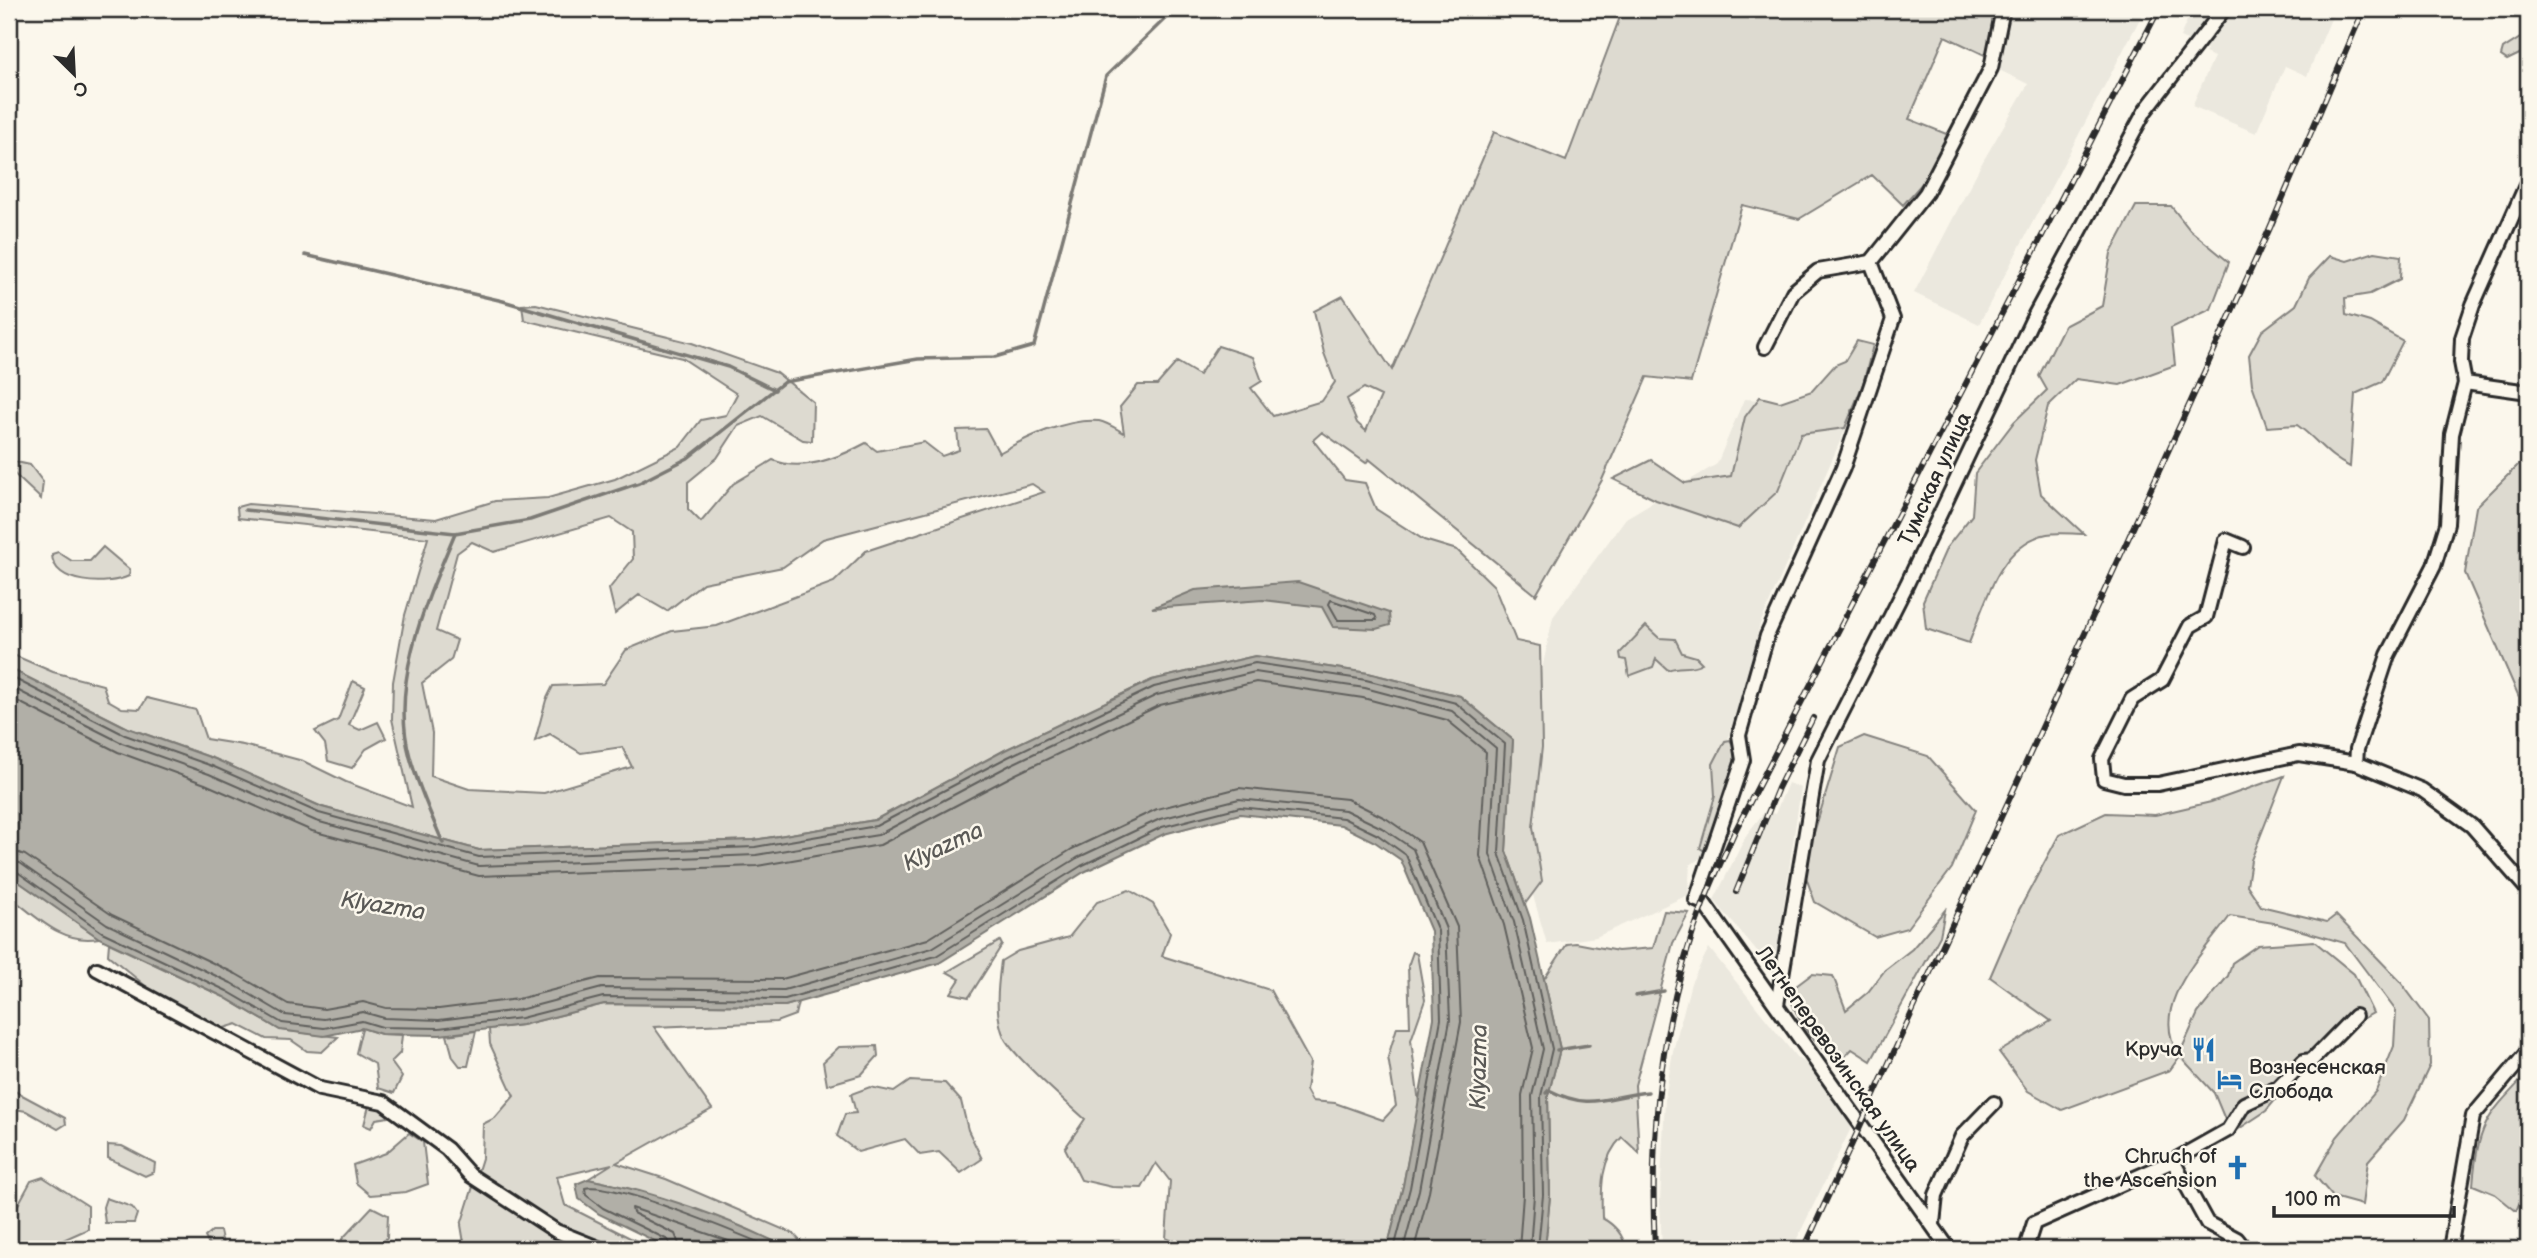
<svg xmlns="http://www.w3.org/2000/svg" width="2537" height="1258" font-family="'Balsamiq Sans',sans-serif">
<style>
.built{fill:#ebe8de}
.green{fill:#dddad0;stroke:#84827e;stroke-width:2;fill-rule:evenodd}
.water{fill:#b1afa7;stroke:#7b7a75;stroke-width:2}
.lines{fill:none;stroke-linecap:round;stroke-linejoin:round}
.shore{stroke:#61605d;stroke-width:2}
.stream{stroke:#7b7a75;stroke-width:3.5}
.minor-casing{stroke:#2b2b2b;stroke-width:18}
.minor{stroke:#fbf7ec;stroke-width:12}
.rail-casing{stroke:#2b2b2b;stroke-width:6}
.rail{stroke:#fbf7ec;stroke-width:3.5;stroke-dasharray:10;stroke-linecap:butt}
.labels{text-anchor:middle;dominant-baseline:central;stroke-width:5;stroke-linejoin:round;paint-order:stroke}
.street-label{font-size:21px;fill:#2b2b2b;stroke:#fbf7ec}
.poi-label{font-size:21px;fill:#2b2b2b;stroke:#fbf7ec;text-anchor:end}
.water-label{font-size:23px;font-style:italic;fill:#5a5956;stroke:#fbf7ec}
</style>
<rect width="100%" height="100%" fill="#fbf7ec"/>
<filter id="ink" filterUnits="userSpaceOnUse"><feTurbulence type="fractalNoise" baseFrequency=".0143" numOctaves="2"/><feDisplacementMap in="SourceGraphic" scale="14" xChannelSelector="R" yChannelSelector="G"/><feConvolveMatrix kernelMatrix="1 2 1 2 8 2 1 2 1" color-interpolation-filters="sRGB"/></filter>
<g filter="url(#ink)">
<g class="built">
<polygon points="2007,9 2145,9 1979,324 1914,293 1982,163 2028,84 1995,68"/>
<polygon points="2192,9 2335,9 2307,76 2285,66 2256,133 2192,106 2214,57 2205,53 2207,49 2180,37"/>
<polygon points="1744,399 1856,405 1760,624 1741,702 1730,731 1708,835 1700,847 1705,855 1690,865 1688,895 1596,937 1547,944 1520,850 1528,736 1553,617 1626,518 1717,464"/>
<polygon points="1788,783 1801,788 1776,958 1768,965 1714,900 1747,834 1765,811 1775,814"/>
<polygon points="1709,948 1797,1058 1811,1065 1853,1124 1792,1249 1662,1249 1660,1202 1665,1099 1673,1051 1691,983"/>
</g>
<g class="green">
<path d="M1623,9h374l-8,48 -44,-21 -36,83 40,16 -24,45 -22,25 -31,-30 -73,44 -57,-14 -51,177 -44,-5 -45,103 -66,115 -167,-136 -3,4 -44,-31 -9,8 32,40 20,3 11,26 48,31 33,10 37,36 22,55 24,5 2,101 -9,80 9,54 -17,23 -19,-53 7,-111 -53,-44 -92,-23 -113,-17 -103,24 -147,70 -130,70 -121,20 -275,10 -157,-43 -107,-48 -87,-31 -119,-60v-15l44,19 50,13 5,15 14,8 18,1 7,-11 49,12 10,29 37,6 60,16 43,21 66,25 -20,-88 1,-37 12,-67 23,-77 -190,-20 -1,-11 11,-3 188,15 59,-18 53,-3 67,-19 65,-32 21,-27 25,-5 11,-21 -55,-36 -158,-38 -2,-15 14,-1 156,39 85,30 36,29 -1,39 -9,-1 -41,-24 -24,10 -21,32 -29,24v27l13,13 32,-38 40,-24c29,13 67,-3 93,-17l11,8 47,-9 18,14 17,-6 -2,-20 29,-1 13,24c26,-15 68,-35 100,-32 7,1 18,8 25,12l-4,-26 18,-22h19l20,-23 22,13 19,-29 35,11 9,24 -11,7 22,28 49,-15 13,-19 -11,-29 -10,-42 29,-15 49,74 102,-238 72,29zM1364,388l17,8 -15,35 -9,-8 -10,-24zM1032,484l12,8 -178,59 -32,31 -117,44 -45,5 -46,19 -23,34 -50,2 -7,14 -11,41 15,-7 31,19 41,-6 10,20 -88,26 -75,-4 -38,-13 1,-43 -10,-50 29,-23 6,-20 -21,-9 21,-78 15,-11 22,10 117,-34 21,14 1,27 -24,30 6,25 24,-19 28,16 36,-28 80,-16 40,-28z"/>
<polygon points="2528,33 2528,50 2507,60 2501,56 2503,49"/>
<path d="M2136,206h35l19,24 39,32 -18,47 -40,19 4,37 -55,20 -44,-6 -28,27 -13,54 6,34 43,40c-11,0 -26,-2 -37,0 -48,10 -62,70 -78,109l-43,-14 -3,-28 24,-54 25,-32 3,-42 39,-51 33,-32 -8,-14 25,-50 38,-20 9,-53z"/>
<path d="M2375,252l26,4 -1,23 -30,15 -25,4 1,17 24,7 33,19 -21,41 -27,12 -5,73c-22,-10 -33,-28 -53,-42l-30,2 -15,-43 -3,-29 13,-24 34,-26 13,-27 21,-22 17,5z"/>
<polygon points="1857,341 1873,345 1863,384 1845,428 1801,434 1778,491 1738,528 1656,500 1613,479 1651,460 1685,483 1731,476 1745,417 1760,397 1780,402 1812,391 1835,365 1845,361"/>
<polygon points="9,456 12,461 30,465 43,482 41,499 9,469"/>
<polygon points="2526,457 2528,457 2528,744 2520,737 2519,697 2465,573 2476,507"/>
<path d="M103,547l27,23 -1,6c-21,10 -77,9 -77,-22l6,-2 14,9h18z"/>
<path d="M1646,626l13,12 16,1 7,14 14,4 6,6c-12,7 -22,2 -34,7l-12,-11 -3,8 -24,9 -3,-16 -5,-1 -1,-6z"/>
<polygon points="353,681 365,687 349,725 360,730 378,722 386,738 366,749 352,768 328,761 325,744 315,731 338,720"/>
<polygon points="1864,736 1928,756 1976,810 1952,868 1907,928 1875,937 1815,902 1803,869 1840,747"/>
<polygon points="1730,740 1735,748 1734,766 1711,849 1703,850 1700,848 1715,796 1713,764 1725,741"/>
<path d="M2284,776l-33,84 -4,25 14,21 66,16 9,-7 63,65 30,40 1,45 -26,55 -36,41 -6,44 -29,-8 -18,-21 22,-39 39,-46 18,-45 2,-35 -51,-68 -71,-20 -44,-7c-28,39 -83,90 -51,139l19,-42 30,-37 4,-13 26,-18 56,-4 40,33 19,39 -14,8 -36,37 -16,4 -41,49 -35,23 -17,-41 -34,-37 -10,14 -108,40 -34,-19 -29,-39 52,-31 -61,-44 29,-67 40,-75 47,-22 49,2 56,-13z"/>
<path d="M9,875l90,63c-37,7 -62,-21 -90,-42z"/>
<path d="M1129,890l24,14 17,29 -8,23 108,34 40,72 -4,28 6,11 23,2 48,17 13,-14 -8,-49 9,-30h13l-2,-61 5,-14 4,2 8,46 -14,40 8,63 -16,83 -16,63h-198l-23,-11 4,-57 -14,-18 -14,25 -30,-1 -31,-7 -16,-32 20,-29c-17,-15 -73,-64 -81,-82 -10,-23 -6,-52 -3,-76l17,-10 51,-14 28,-35z"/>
<path d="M1945,910l-5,26 -69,125 -19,-12 -13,14c-28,-23 -39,-36 -51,-71l24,-18 21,2 13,34 22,-18 17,-22 27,-21z"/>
<path d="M1664,911l25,2 -16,30 -38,142 4,68 -17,-16c-22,22 -21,52 -20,81 11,6 23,17 23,31h-80l5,-53 -2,-100 12,-47 -16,-70 23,-35 9,-1 42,8 35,-3z"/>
<polygon points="1000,941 1002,945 969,997 951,993 960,979 947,972"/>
<polygon points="109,943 224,997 280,1030 338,1037 322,1052 307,1051 291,1040 266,1039 237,1024 221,1029 148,988 108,955"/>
<path d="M798,1002l-3,13 -19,7 -122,5 58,82 -96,54 50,16 128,55 13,15c-26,0 -46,-15 -70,-24 -49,-18 -98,-36 -149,-46l24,-15 -55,13 8,28 87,44h-187l-4,-24 21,-67 1,-34 12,-6 19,-22 -24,-52 -1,-15 33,-4 82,-21 181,2z"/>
<polygon points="362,1028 381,1034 402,1035 400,1053 391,1062 402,1077 394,1093 378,1088 375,1064 356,1053"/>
<polygon points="476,1031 468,1066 460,1066 453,1057 447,1035"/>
<polygon points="877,1046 878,1056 861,1075 827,1085 823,1062 839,1047"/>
<path d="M2528,1073v111l-12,27 -21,-17 -22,-9c5,-62 14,-69 55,-112z"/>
<polygon points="910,1081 945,1083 961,1101 968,1130 982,1159 961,1173 939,1152 920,1155 905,1139 858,1152 837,1136 845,1114 856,1113 851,1094 870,1087 894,1092"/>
<polygon points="9,1088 65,1118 66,1124 58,1129 26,1111 9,1108"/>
<polygon points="370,1102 389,1113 389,1117 376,1119 371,1128 364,1125"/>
<polygon points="409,1133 423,1142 428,1184 406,1192 370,1195 356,1183 353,1165 386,1153"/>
<polygon points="108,1145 122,1146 155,1163 154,1172 145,1176 108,1158"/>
<polygon points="43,1177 88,1206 88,1229 54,1244 52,1249 9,1249 9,1215 13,1214 31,1181"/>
<polygon points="106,1198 132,1207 137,1214 134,1223 105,1223 103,1207"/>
<polygon points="372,1207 388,1215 387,1237 380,1249 340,1249 342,1239"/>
<polygon points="212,1231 220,1231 224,1249 211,1249 205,1237"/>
</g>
<g class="water">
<polygon points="1298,582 1389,613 1390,625 1376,629 1333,627 1322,607 1263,600 1152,608 1195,590"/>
<polygon points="1255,656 1368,673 1460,696 1513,740 1506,851 1530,918 1560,1049 1548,1096 1550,1196 1545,1249 1387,1249 1403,1186 1434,1018 1431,931 1401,860 1375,842 1341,825 1240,814 1164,834 1084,872 939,963 785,1006 604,1004 522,1025 440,1035 381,1034 362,1028 324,1036 280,1030 224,997 99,938 9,875 9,668 128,728 215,759 322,807 479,850 754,840 875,820 1005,750 1152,680"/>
<path d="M588,1179c68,13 140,39 202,70h-119l-72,-35 -20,-15 -3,-15z"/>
</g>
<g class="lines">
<g class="shore">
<polygon points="1331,600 1375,615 1377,620 1338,620 1329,604"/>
<polyline points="9,676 125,735 212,766 319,813 479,857 755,847 876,826 1008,757 1154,687 1255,663 1366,680 1456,703 1505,744 1499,853 1523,920 1552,1049 1541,1096 1543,1195 1538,1249"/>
<polyline points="9,686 122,743 209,774 316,821 479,866 756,855 878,835 1012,764 1157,695 1255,672 1365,688 1452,711 1496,748 1490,854 1514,922 1543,1049 1532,1096 1534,1195 1530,1249"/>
<polyline points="9,697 118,752 205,784 312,831 479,876 757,866 880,845 1016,774 1160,705 1256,682 1363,698 1447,720 1486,752 1480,856 1504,925 1533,1048 1522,1095 1523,1195 1519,1249"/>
<polyline points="9,850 25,855 112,915 236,974 288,1004 324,1009 363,1002 386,1008 439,1009 518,999 600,978 782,979 928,939 1072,849 1157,809 1239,788 1347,799 1387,819 1420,842 1457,927 1461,1022 1429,1192 1414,1249"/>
<polyline points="9,861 20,863 107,924 231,983 285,1015 324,1019 363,1012 384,1018 439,1020 519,1010 602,988 784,990 932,948 1077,858 1160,819 1239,799 1345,810 1382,828 1413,849 1446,929 1450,1020 1419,1190 1403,1249"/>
<polyline points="9,870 16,871 102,932 227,991 282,1023 324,1028 362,1021 382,1027 439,1028 521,1018 603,997 785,999 936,956 1081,866 1162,827 1240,807 1343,818 1378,835 1406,855 1438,931 1441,1019 1410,1188 1394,1249"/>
<path d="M672,1249l-4,-9 -65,-32 -17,-13 -1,-7c26,-8 159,48 189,61"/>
<polyline points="681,1249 675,1234 633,1213 632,1208 752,1249"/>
</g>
<g class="stream">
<polyline points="305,255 503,301 728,367 775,390"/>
<polyline points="245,510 455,533"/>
<path d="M443,843c-12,-28 -25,-57 -33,-86 -21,-75 17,-157 45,-224l75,-13 109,-37 49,-25 96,-76 134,-23 77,-2 39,-11 72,-270 69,-67"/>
<polyline points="1635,996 1664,991"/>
<polyline points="1557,1050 1589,1045"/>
<path d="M1546,1093l3,-3c43,22 57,6 99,2"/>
</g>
<defs>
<g id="minor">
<polyline points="1765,347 1793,292 1818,271 1871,262"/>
<polyline points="2465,383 2528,392"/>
<polyline points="2243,547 2226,540 2206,617 2190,626 2162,680 2132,699 2102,759 2104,779 2124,784 2158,784 2299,754 2356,763 2422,790 2472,826 2528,890"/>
<polyline points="2356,763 2357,749 2388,655 2434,566 2447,524 2452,434 2465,383 2461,362 2462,338 2473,305 2528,181"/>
<polyline points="97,969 320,1089 383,1102 447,1149 470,1175 556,1231 601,1249"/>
<polyline points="1777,1005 1818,760 1907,584 2032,320 2145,111 2224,9"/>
<polyline points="2173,1161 2207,1223 2237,1239 2245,1249"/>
<polyline points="1933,1224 1936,1195 1962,1136 1994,1103"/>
<polyline points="2026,1248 2034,1223 2173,1161 2228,1130 2244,1104 2278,1088 2304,1061 2312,1060 2355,1016"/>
<polyline points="1949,1249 1703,902 1696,900 1743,760 1739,735 1767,636 1843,468 1893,319 1871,262 1926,193 1991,68 2003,9"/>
<polyline points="2450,1249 2473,1116 2528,1051"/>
</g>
</defs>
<use href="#minor" class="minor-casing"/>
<use href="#minor" class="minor"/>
<defs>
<g id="rail">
<polyline points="1736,892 1778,788 1813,718"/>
<path d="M1655,1249c-6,-117 6,-236 49,-347 9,-23 20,-46 30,-69l425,-824"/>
<polyline points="1804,1249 2269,230 2364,9"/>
</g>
</defs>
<use href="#rail" class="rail-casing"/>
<use href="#rail" class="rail"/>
</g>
</g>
<defs>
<symbol id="restaurant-bare" viewBox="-9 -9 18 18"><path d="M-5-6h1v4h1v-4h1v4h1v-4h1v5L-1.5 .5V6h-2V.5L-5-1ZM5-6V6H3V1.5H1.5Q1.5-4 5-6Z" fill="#1f6fb2" stroke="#fbf7ec" stroke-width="2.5" paint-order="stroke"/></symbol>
<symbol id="hotel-bare" viewBox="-9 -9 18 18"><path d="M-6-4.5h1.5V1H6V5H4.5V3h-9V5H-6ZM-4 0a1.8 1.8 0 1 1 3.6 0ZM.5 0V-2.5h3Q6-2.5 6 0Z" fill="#1f6fb2" stroke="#fbf7ec" stroke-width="2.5" paint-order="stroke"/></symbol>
<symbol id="church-bare" viewBox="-9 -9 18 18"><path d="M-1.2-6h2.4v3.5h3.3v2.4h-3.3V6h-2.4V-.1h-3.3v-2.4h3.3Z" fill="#1f6fb2" stroke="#fbf7ec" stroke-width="2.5" paint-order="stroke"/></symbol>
</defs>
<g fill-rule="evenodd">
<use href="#restaurant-bare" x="2186" y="1032" width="35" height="35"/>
<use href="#hotel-bare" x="2212" y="1062" width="35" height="35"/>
<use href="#church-bare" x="2220" y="1150" width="35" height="35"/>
</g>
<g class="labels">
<g class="street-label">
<text transform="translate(1935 479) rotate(-65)">Тумская улица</text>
<text transform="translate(1838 1059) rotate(55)">Летнеперевозинская улица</text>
</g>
<g class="poi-label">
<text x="2183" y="1049">Круча</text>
<text x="2249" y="1067" text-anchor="start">Вознесенская<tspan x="2249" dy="24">Слобода</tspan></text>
<text x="2217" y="1156">Chruch of<tspan x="2217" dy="24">the Ascension</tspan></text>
</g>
<g class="water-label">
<text transform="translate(943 847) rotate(-25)">Klyazma</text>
<text transform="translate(383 906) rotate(9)">Klyazma</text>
<text transform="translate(1479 1067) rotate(-89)">Klyazma</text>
</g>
</g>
<rect width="2537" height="1258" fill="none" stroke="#fbf7ec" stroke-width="35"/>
<rect x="18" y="18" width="2502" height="1223" fill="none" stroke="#2b2b2b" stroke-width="2.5" filter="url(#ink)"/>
<g transform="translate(74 74) rotate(156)" stroke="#fbf7ec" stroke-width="5" paint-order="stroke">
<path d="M0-5L12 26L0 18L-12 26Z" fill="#2b2b2b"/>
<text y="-10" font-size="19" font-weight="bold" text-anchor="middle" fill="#2b2b2b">С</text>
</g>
<path d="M2274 1206v10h180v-10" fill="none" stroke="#2b2b2b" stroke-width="3.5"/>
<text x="2285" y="1206" font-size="21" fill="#2b2b2b" stroke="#fbf7ec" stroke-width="5" paint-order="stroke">100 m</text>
</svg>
